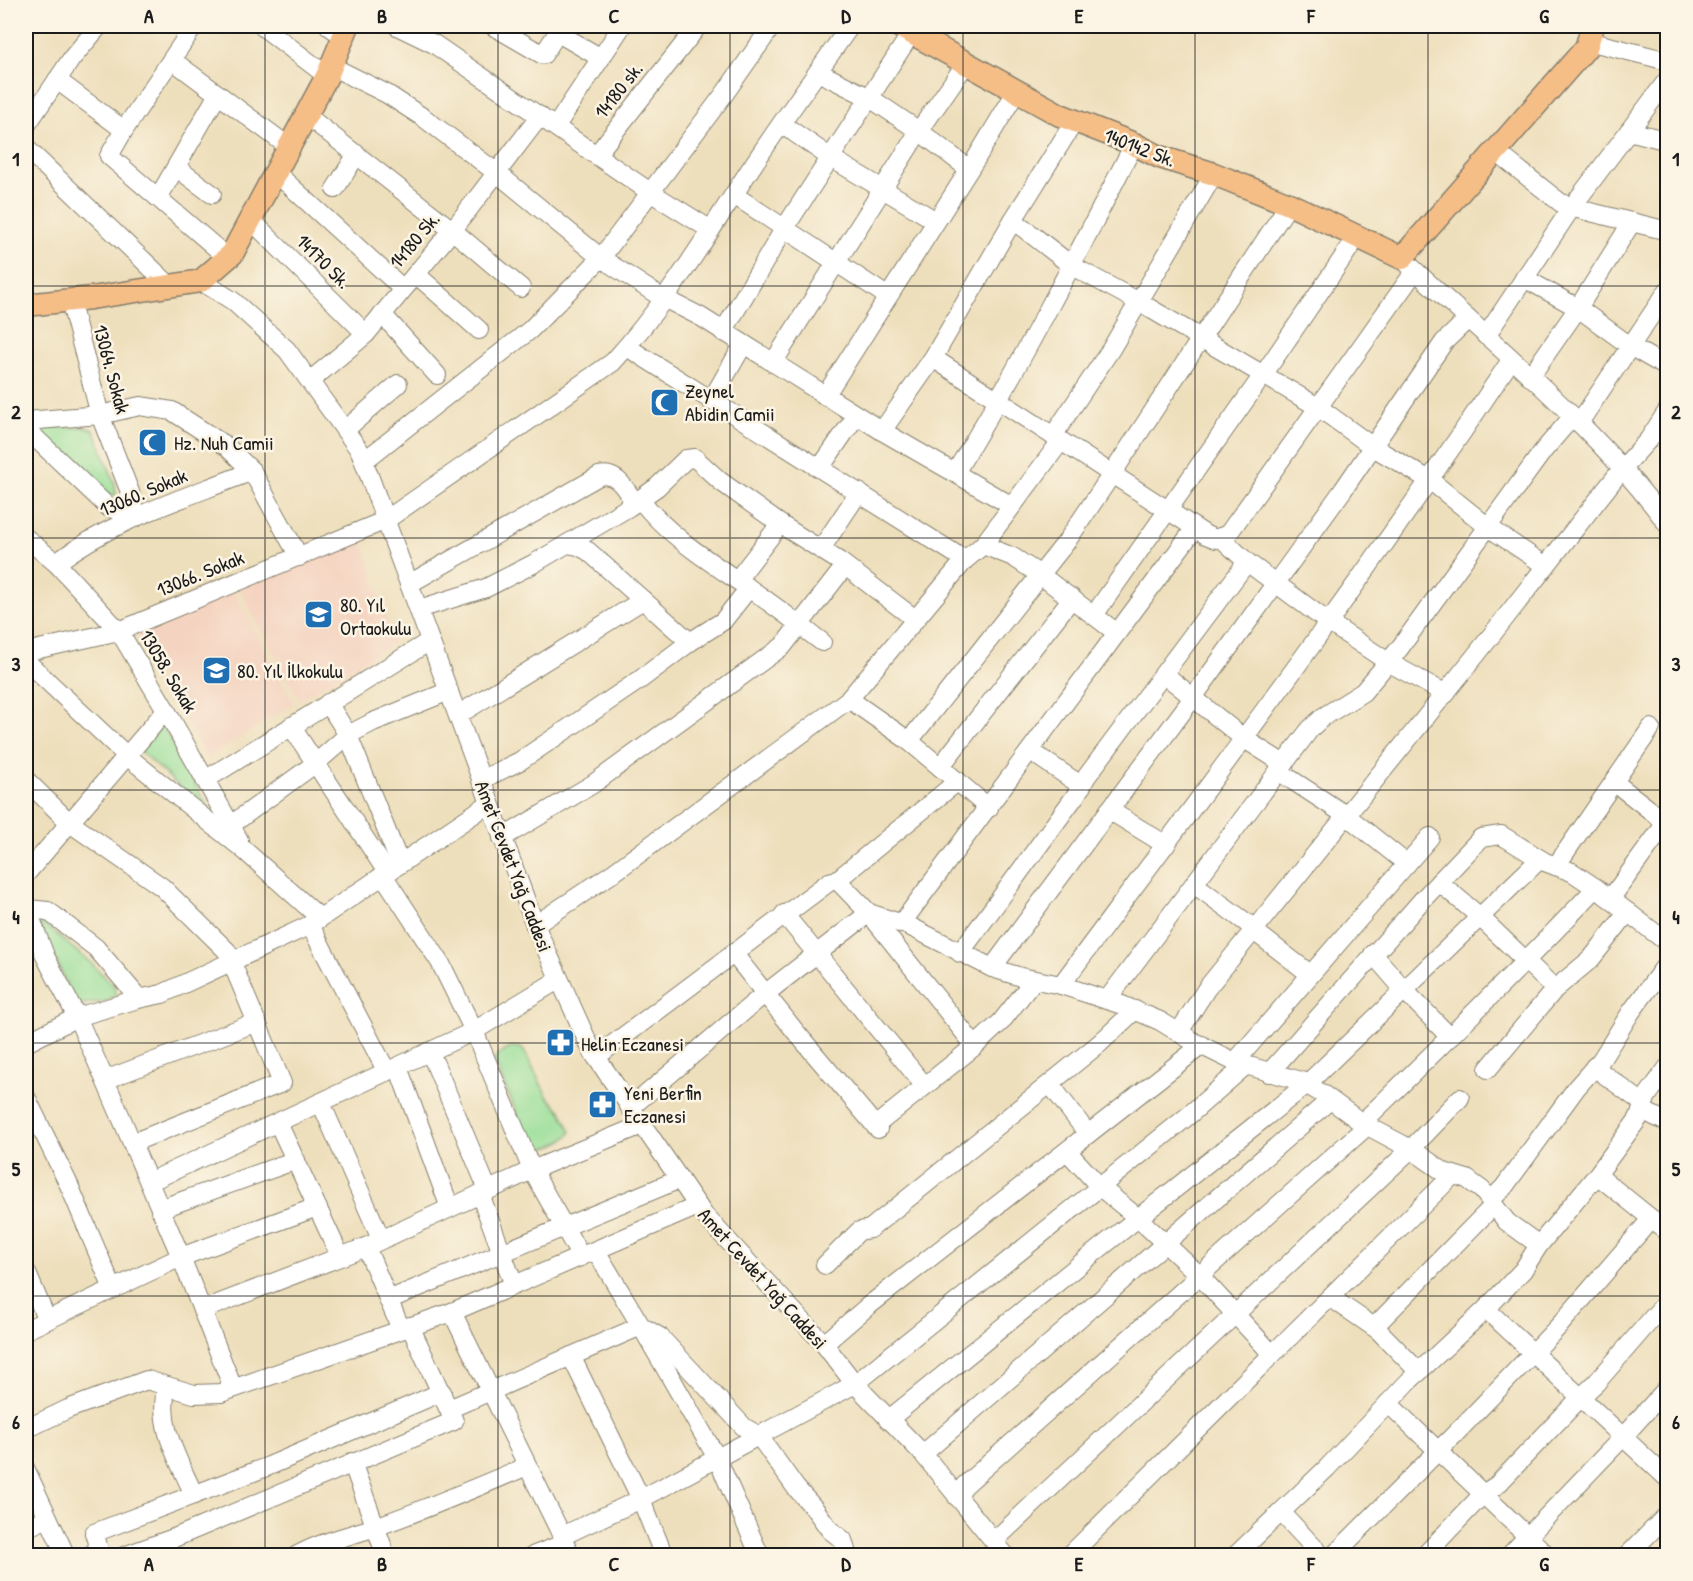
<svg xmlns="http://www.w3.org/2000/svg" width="1693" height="1581" font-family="'Patrick Hand',sans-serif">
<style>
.built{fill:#f4d3c0}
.green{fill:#98de97;stroke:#5a7d5a;stroke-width:1.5}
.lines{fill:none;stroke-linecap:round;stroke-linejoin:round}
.minor-casing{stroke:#857e6c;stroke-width:20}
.major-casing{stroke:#857e6c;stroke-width:25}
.minor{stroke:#fff;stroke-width:18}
.major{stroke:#f6be87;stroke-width:22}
.grid{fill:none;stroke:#1c1c1c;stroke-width:1.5;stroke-opacity:0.55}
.labels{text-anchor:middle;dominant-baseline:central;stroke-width:5;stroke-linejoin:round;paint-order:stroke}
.street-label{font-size:20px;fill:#1c1c1c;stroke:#fcf5e5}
.poi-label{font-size:20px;fill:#1c1c1c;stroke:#fcf5e5;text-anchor:start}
.neatline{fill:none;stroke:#1c1c1c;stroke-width:2}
.grid-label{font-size:20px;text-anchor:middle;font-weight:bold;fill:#1c1c1c}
</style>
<rect width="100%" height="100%" fill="#fcf5e5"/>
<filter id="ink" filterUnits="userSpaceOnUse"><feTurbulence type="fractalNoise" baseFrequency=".0167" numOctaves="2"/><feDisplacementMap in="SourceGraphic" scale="12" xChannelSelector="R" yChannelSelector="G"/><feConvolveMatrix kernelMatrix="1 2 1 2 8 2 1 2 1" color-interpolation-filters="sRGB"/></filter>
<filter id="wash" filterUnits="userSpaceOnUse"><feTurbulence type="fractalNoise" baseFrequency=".008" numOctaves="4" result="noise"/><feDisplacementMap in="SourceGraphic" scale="24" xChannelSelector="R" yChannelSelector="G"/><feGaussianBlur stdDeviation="1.35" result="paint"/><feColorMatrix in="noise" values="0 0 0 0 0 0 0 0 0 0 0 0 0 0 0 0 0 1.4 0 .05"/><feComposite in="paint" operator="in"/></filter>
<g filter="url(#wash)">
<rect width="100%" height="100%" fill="#eedfbc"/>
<g class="built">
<polygon points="361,536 394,643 299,700 237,586"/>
<polygon points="232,589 294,703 207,759 138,636 141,630"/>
</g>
<g class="green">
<polygon points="51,427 85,427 94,430 115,484 116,495 109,496 39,433"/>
<polygon points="163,725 208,808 206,811 140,751"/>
<polygon points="37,918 92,964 114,986 115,995 107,1001 76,1005"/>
<path d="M512,1047l9,1 3,3 23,45 14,15 10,21c-5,10 -27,18 -39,17l-38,-89 4,-5z"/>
</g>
</g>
<g filter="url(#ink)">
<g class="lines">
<defs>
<g id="minor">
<polyline points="194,26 124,130 109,156 228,258"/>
<polyline points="262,26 327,76"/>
<polyline points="329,26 343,36"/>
<polyline points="397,26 434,44 650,192 711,230"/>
<polyline points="493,26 543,55 562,26"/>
<polyline points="558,33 601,58"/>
<polyline points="1588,41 1668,61"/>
<polyline points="172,60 289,147"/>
<polyline points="331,66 387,94 424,118 497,173 601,258 656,294 701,317 882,431 933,358 1013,220 1074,122"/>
<polyline points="818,72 870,98 919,131 969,169"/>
<polyline points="57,80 124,130"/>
<polyline points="306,115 452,230 521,288"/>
<polyline points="782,124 831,158 936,221"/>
<polyline points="26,126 72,58 99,26"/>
<polyline points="556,126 622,26"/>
<polyline points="1629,131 1668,141"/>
<polyline points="26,148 169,285"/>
<polyline points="1495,151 1561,203 1578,209 1668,231"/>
<polyline points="597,154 698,26"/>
<polyline points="177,168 212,194"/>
<polyline points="275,172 403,289"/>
<polyline points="335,189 357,154"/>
<polyline points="734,195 887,296"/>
<polyline points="158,198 218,94"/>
<polyline points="250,219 366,334"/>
<polyline points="1013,220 1072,266 1139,302 1318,407 1373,447 1431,481 1488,527 1546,566"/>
<path d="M1407,263c89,84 188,162 261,262"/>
<polyline points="416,274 479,330"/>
<polyline points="1524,278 1578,308 1630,346 1668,368"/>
<polyline points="201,281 233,301 287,350 360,451 535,925 592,1051 704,1215 824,1344 855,1384 923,1454 1006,1556"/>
<polyline points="70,300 100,415 130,492 135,517"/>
<polyline points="382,314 437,375"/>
<polyline points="723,332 784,229 912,32"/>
<polyline points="1486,336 1572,207 1668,79"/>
<polyline points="627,347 965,560"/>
<polyline points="933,358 1206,535 1216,539 1228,534 1415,271"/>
<polyline points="773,363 919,131 967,62"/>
<polyline points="1530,377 1578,308 1632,222"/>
<polyline points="310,381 366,334 455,227 540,116"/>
<polyline points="825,396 974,162 1016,92"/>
<polyline points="711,401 743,345"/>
<polyline points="26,421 100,415 140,406 172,411 226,446 252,471 299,557"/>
<polyline points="1579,423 1668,290"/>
<polyline points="26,429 108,507 135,517"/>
<polyline points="345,430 398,384"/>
<polyline points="882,431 1012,506"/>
<polyline points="1053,436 1111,349 1214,174"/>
<polyline points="364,461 530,330 601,258 725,93 772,26"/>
<polyline points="820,468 856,416"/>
<path d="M955,473c65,-107 122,-217 179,-329"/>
<path d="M640,499c28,37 69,62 107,88 26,17 51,37 75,55"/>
<polyline points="26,538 56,563 119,631 166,710 239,840"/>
<polyline points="567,544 629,507 657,487 686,459 695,458 720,481 780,524 839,561 915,619"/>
<polyline points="983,545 1013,557 1039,574 1117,633 1195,528"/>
<polyline points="821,549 859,492"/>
<polyline points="1247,562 1328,622 1388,662 1446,694"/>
<path d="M56,563c58,-44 130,-65 196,-92"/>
<polyline points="737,580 780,524"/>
<path d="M409,584l190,-108c18,-5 27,14 36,27"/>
<polyline points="419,609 486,588 533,564 567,544 578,546 588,551 690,642"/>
<polyline points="1094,615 1263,375 1357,237"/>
<path d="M26,652l93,-21 267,-111 227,-158c54,-59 94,-127 138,-194 32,-48 66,-95 99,-142"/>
<polyline points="26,661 127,756 244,850 320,918"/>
<polyline points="1164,674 1243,738 1284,764"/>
<polyline points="849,699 909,741 989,808"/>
<polyline points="328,703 348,735 400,864"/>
<polyline points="458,715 643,600"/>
<polyline points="291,726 387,872"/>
<polyline points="909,741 1067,541 1112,474 1289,204"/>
<polyline points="1030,751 1082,786"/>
<polyline points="940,767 1072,598"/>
<polyline points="1278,771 1347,816 1407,864"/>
<polyline points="26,780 70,823 162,887 227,951 282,1083 132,1143"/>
<polyline points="205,780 430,641"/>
<polyline points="481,780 520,761 641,679 690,642 723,621 749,588"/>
<polyline points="1614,782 1668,824"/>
<polyline points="1109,810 1166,845"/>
<polyline points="231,825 316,763 348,735 373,722 449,691"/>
<polyline points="502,838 593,784 783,646 845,566"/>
<polyline points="1556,866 1651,728"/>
<polyline points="26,874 166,710"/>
<polyline points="383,875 440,962 474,1031 532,1170 581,1257"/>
<polyline points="837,880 869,913 909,926 992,968 1021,977 1061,985 1122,1005 1160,1021 1196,1043 1235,1062 1301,1081 1324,1095 1362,1123 1411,1149 1444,1172 1467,1179 1482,1190 1507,1222 1539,1245"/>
<polyline points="1439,882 1479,916 1555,989"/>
<polyline points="1194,884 1255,929"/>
<polyline points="1611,898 1668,820"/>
<polyline points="26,906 46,958 77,1017 105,1080 181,1257 233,1388"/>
<polyline points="27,909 48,911 96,948 136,995 138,999"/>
<polyline points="784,914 924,1085"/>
<polyline points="901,924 1117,633"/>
<polyline points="310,925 387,1072"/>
<polyline points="535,925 613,873 849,699 965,560 983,545 1061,441"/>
<polyline points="1254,931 1310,974"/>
<polyline points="733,953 795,1031 878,1129"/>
<polyline points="960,953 1076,795 1087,776 1247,562 1220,537"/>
<polyline points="1373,954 1405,991 1450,1037"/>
<polyline points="992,968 1192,699 1343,490 1444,342 1468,319"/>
<path d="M1061,985c153,-206 308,-412 450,-625"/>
<polyline points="1107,1000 1310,729 1323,717 1363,692 1399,649 1543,451 1573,416"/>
<polyline points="1179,1032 1207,988 1476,655 1622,469 1649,439 1668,410"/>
<polyline points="26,1043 77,1017 138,999 162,994 310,925 490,803"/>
<polyline points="430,1052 488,1190"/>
<polyline points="596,1057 829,882 837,880 958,781"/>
<polyline points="1235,1062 1430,837"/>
<polyline points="398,1067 450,1208"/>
<polyline points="1594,1067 1644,1104"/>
<polyline points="1488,1069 1555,989 1591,959 1628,912"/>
<polyline points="1269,1073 1424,898 1481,838 1501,835 1545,862 1572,872 1596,888 1668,943"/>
<polyline points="105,1080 257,1022"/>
<polyline points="1050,1084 1088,1134"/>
<polyline points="26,1097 69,1185 113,1289"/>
<polyline points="321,1103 381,1239"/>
<polyline points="630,1108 756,1001 869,913 975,1046"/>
<polyline points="1642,1110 1668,1123"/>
<polyline points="278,1123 340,1256"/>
<path d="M1362,1123c79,-77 158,-155 234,-235"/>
<polyline points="875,1126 975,1046 1001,1022 1034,980"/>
<polyline points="1067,1151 1100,1187 1138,1218 1199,1275 1272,1354"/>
<polyline points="1597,1175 1668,1232"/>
<polyline points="149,1182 474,1031 558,980"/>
<polyline points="480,1194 514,1285"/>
<polyline points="1490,1201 1504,1187 1577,1087 1601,1060 1631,1012 1668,962"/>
<polyline points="160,1209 296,1160"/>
<polyline points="366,1247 401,1329"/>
<polyline points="596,1251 641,1326 717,1458 760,1556"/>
<polyline points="825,1265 859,1231 870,1229 1100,1043 1135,1010"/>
<polyline points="26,1271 47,1320"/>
<polyline points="1330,1297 1378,1330 1419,1372"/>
<polyline points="388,1300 680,1179"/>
<polyline points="1486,1309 1668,1479"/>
<polyline points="202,1310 366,1247 532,1170 642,1125"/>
<polyline points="452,1312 562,1536"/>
<polyline points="1374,1327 1493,1206"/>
<polyline points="26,1330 181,1257 317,1207"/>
<polyline points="824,1344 867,1307 1202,1045"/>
<polyline points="571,1356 641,1499 664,1556"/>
<path d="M167,1386c-11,39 12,74 27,109"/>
<polyline points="1388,1403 1548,1556"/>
<polyline points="449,1409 641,1326 660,1337 744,1427 759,1436 796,1488 814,1508 830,1530 843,1540 846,1550 846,1556"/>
<polyline points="888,1420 1090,1256 1306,1085 1540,859"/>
<polyline points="26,1429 68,1409 147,1380 194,1394 221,1393 452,1312 698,1206"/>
<polyline points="923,1454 1330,1100"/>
<polyline points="352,1462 386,1556"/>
<polyline points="26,1470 66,1556"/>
<polyline points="957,1497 965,1485 1367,1126"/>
<polyline points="1281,1512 1322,1556"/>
<polyline points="26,1528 48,1518"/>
<polyline points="994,1541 1411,1149 1460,1098"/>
<polyline points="88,1556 100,1552 94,1533 269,1466 442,1392"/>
<polyline points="124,1556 174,1538 454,1421 410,1326"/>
<path d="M296,1556c26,-15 54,-20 82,-30 51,-18 100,-39 149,-60"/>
<polyline points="532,1556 565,1543"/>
<polyline points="571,1556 562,1536 641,1499 855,1384 1188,1116 1245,1066"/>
<polyline points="1069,1556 1453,1175"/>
<polyline points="1235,1556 1327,1468 1409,1381 1486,1309 1523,1270 1539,1245 1597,1175 1638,1119 1647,1096 1668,1067"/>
<polyline points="1333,1556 1456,1433 1559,1326 1651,1219"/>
<polyline points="1424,1556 1483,1494 1497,1485 1580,1398 1596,1383 1668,1300"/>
<polyline points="1509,1556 1622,1438 1668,1387"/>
<polyline points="1627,1556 1668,1514"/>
</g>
<g id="major">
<polyline points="899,26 1060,115 1134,144 1160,157 1214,174 1289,204 1402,258 1586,48 1593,26"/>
<polyline points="26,305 91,298 201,281 232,254 327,76 348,26"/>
</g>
</defs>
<use href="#minor" class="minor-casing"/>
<use href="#major" class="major-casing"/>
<use href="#minor" class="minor"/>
<use href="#major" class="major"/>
</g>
</g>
<path class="grid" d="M265,26v1530M498,26v1530M730,26v1530M963,26v1530M1195,26v1530M1428,26v1530M26,286h1642M26,538h1642M26,790h1642M26,1043h1642M26,1296h1642"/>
<defs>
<symbol id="mosque-square" viewBox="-11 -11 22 22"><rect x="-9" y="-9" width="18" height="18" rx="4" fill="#1f6fb2" stroke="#fcf5e5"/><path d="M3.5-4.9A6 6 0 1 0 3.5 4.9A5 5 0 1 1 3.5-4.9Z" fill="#fff"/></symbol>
<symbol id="school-square" viewBox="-11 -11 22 22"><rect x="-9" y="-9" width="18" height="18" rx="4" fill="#1f6fb2" stroke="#fcf5e5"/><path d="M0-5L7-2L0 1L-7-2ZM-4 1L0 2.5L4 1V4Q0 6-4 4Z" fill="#fff"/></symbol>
<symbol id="pharmacy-square" viewBox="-11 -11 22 22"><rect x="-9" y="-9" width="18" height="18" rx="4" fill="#1f6fb2" stroke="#fcf5e5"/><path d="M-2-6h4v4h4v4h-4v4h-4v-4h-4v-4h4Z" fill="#fff"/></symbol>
</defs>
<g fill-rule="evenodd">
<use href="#mosque-square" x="648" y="386" width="33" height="33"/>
<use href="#mosque-square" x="136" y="426" width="33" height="33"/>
<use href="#school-square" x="302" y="598" width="33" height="33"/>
<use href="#school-square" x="200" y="654" width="33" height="33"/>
<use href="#pharmacy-square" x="544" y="1026" width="33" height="33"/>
<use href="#pharmacy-square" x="586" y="1088" width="33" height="33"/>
</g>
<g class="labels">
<g class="street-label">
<text transform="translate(618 90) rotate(-52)">14180 sk.</text>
<text transform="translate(1140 147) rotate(21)">140142 Sk.</text>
<text transform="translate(414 240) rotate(-50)">14180 Sk.</text>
<text transform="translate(324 261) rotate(45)">14170 Sk.</text>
<text transform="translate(112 369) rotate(75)">13064. Sokak</text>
<text transform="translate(143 492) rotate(-23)">13060. Sokak</text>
<text transform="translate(200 573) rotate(-22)">13066. Sokak</text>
<text transform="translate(169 671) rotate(59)">13058. Sokak</text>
<text transform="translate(514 866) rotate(69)">Amet Cevdet Yağ Caddesi</text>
<text transform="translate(763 1278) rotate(48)">Amet Cevdet Yağ Caddesi</text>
</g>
<g class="poi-label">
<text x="685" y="390">Zeynel<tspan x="685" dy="23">Abidin Camii</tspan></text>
<text x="174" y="442">Hz. Nuh Camii</text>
<text x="340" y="604">80. Yıl<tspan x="340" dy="23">Ortaokulu</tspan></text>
<text x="237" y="670">80. Yıl İlkokulu</text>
<text x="581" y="1043">Helin Eczanesi</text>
<text x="624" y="1092">Yeni Berfin<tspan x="624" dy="23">Eczanesi</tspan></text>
</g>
</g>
<rect width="1693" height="1581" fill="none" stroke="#fcf5e5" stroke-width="66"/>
<rect x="33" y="33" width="1627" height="1515" class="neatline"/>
<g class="grid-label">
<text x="149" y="23">A</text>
<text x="382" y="23">B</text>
<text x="614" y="23">C</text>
<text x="846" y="23">D</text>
<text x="1079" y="23">E</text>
<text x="1311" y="23">F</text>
<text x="1544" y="23">G</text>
<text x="16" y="166">1</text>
<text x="1676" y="166">1</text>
<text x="16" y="419">2</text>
<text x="1676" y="419">2</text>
<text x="16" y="671">3</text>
<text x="1676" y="671">3</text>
<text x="16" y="924">4</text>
<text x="1676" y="924">4</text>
<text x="16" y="1176">5</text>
<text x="1676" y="1176">5</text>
<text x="16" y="1429">6</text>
<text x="1676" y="1429">6</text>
<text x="149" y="1571">A</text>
<text x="382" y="1571">B</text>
<text x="614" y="1571">C</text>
<text x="846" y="1571">D</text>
<text x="1079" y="1571">E</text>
<text x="1311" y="1571">F</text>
<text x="1544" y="1571">G</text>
</g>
</svg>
